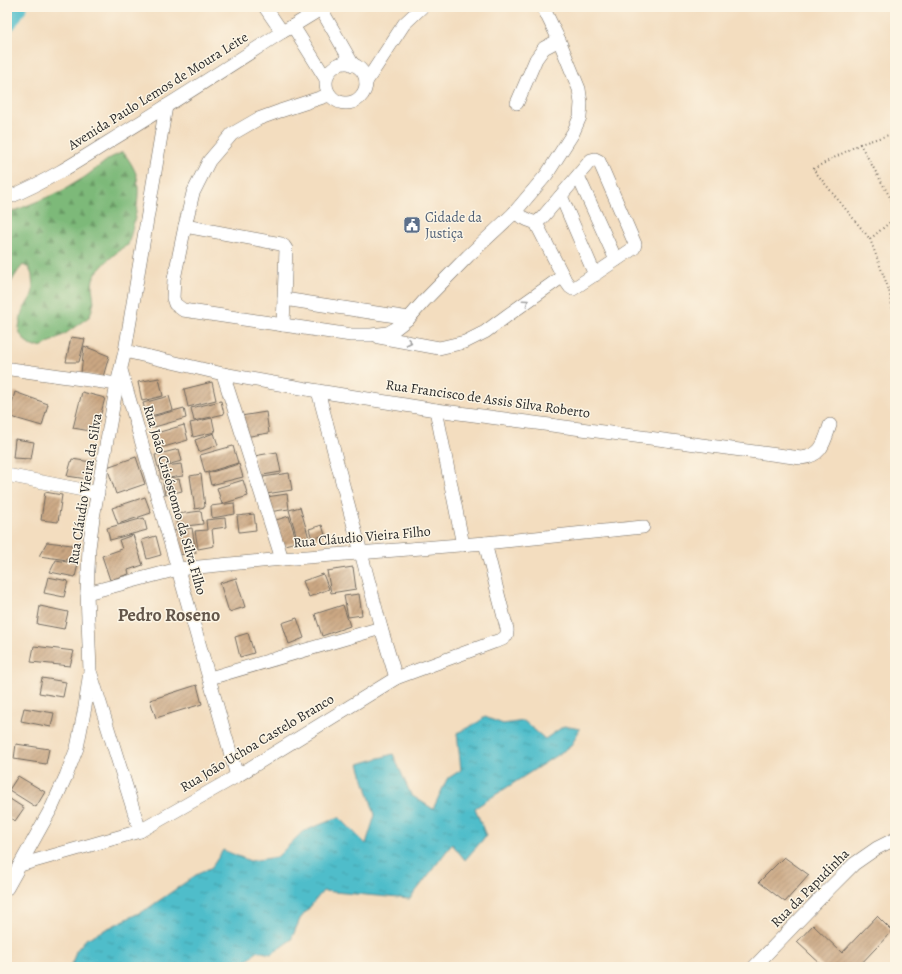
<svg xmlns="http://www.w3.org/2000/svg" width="902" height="974" font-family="Alegreya,serif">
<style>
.forest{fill:url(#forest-firs);stroke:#547252}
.water{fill:url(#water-ripples);stroke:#3e747a}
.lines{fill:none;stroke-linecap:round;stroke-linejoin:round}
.river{stroke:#50bdca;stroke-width:20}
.building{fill:url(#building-hatch)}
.minor-casing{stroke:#71695f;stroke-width:14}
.path{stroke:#71695f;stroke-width:2;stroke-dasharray:1 3;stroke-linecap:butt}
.minor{stroke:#fff;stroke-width:13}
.oneway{stroke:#a0a0a0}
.labels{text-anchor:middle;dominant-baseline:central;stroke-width:3;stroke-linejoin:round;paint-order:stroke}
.street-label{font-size:14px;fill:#2b2b2b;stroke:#fcf5e5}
.service-label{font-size:14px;fill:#4e5e75;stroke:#fcf5e5;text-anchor:start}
.district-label{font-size:18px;font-weight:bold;fill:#63564a;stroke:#fcf5e5}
</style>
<defs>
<pattern id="forest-firs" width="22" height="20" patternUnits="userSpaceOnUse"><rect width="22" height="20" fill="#7db979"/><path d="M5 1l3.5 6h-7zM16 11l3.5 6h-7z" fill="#679763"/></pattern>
<pattern id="water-ripples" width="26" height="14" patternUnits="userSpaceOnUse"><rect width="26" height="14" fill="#50bdca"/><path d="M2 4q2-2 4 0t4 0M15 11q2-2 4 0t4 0" fill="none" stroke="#439aa4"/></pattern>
<pattern id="building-hatch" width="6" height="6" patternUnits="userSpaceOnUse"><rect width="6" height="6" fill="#cba783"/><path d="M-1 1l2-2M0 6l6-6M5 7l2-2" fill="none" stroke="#a5886b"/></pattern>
</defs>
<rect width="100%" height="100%" fill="#fcf5e5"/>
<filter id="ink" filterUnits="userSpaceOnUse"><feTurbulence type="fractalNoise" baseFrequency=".025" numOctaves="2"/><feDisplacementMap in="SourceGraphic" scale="8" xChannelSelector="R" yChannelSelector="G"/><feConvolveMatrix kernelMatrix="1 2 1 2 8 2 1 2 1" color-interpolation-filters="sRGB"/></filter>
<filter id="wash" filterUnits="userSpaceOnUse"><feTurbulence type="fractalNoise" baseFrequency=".012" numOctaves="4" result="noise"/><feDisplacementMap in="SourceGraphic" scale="16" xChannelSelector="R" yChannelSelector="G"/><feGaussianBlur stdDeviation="0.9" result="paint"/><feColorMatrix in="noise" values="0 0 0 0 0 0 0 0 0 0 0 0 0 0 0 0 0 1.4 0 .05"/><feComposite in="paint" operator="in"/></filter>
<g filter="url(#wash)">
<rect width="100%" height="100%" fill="#f3ddbf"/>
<path class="forest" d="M123,152c5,6 12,17 14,25 4,23 -3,46 -9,68l-6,3 -14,12 -12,13 -3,6 -1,8 2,15 -4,14 -25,18 -22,12 -7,1 -7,-2 -9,-11 -1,-7 3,-15 9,-15 2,-6 -1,-16 -3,-7 -6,-3c-7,7 -10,16 -16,23v-74l55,-23 23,-14 25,-19z"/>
<polygon class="water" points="485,717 503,724 524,721 545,739 564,726 580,729 571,746 475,808 486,836 465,860 452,844 410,899 323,891 300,919 291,940 271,954 257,951 245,962 230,964 228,967 71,967 76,951 86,939 147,909 196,875 212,867 223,850 250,861 277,857 302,832 339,817 366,844 375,815 359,764 393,754 411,795 433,809 447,779 461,770 457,733 477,723"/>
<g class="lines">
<polyline class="river" points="7,22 17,7"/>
</g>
<g id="blocks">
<g class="building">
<polygon points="71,337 85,339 79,362 66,362"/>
<polygon points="84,346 109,356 103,377 81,373"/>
<polygon points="159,378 163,396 142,401 138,382"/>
<polygon points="212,382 216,400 188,407 184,389"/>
<polygon points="15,392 48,404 42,426 8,416"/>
<polygon points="82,392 105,398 96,432 73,428"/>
<polygon points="169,396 173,410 147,417 143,403"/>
<polygon points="221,401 224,414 194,421 191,408"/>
<polygon points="184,408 186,418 151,428 148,418"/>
<polygon points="266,412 269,433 244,437 241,416"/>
<polygon points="212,418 215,432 193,437 190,423"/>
<polygon points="184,425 188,440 157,449 153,434"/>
<polygon points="214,433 218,445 199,452 195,440"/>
<polygon points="15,439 34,442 31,459 13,458"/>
<polygon points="233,446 238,463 205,473 200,455"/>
<polygon points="179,449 182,461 158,467 155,455"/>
<polygon points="277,452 281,472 257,476 254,456"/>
<polygon points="136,457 145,484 116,494 107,467"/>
<polygon points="72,459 91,462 87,479 67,476"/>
<polygon points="181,464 183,476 161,479 159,467"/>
<polygon points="239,464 243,477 211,485 208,473"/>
<polygon points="289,473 292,490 266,494 263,477"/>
<polygon points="201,474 205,507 195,509 190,476"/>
<polygon points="179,479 182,491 165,495 163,483"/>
<polygon points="243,480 248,496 222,504 217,488"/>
<polygon points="45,492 62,495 58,522 41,520"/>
<polygon points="287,494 289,509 268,512 266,497"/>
<polygon points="145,497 151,513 118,524 112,508"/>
<polygon points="234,503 235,514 212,518 211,506"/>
<polygon points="300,507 309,538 298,541 289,510"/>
<polygon points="201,511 203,524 178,527 177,514"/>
<polygon points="254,514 256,530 239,532 237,516"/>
<polygon points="289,516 297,542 280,546 273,521"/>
<polygon points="144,518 147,530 110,540 107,528"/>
<polygon points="225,518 226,527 212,529 214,546 198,549 195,531 207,530 206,520"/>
<polygon points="322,525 325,535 312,539 309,529"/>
<polygon points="192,528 196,553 177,555 173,531"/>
<polygon points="133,535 143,565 128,570 129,574 110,580 102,556 122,549 119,540"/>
<polygon points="156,536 161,555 147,559 142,540"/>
<polygon points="47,542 80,546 74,561 39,556"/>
<polygon points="56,560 78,564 75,577 50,572"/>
<polygon points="353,567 356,589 331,593 327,571"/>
<polygon points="323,574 329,589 309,597 303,581"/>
<polygon points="48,577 68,581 64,597 44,593"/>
<polygon points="236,578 245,607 229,612 220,583"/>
<polygon points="359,594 362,615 348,617 344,596"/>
<polygon points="343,605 350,626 322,636 315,614"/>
<polygon points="40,606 68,612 64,629 37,624"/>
<polygon points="297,618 304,638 289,644 282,623"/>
<polygon points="248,633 254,653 240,657 235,637"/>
<polygon points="34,646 74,651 70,666 31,662"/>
<polygon points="42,678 66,682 63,697 39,693"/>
<polygon points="197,685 202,704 156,718 150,700"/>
<polygon points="24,708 54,713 51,727 21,721"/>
<polygon points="16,744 49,749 46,764 14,759"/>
<polygon points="18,776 45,792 36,807 9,790"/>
<polygon points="7,797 24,808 15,821 7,816"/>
<polygon points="784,857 809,875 785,902 759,882"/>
<polygon points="877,916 892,931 858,967 824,967 797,942 813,925 842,953"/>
</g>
</g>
</g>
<g filter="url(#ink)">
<use href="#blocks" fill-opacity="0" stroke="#71695f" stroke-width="1"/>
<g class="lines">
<defs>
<g id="minor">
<polyline points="265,7 282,32"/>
<polyline points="321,9 353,65"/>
<polyline points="293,26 326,79"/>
<circle cx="346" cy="83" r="20"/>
<polyline points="366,82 404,24 422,7"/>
<polyline points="329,95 280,111 258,119 232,134 209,161 193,193 185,226 179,255 174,279 173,298 175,304 183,310 203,313 351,335 371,335 388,333 395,329 409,318 424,301 468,256 514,213 547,174 573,133 580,117 581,103 579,89 559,40 543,7"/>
<polyline points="517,103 536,59 544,48 559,40"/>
<polyline points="578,176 616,260"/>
<polyline points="561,196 595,275"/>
<path d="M7,198c37,-15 70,-36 103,-57 58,-35 115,-72 172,-109l11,-6 31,-19"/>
<polyline points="514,213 528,220 536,223 542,218 591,160 595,159 599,161 635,244 634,248 573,289 570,287 565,280 536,223"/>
<polyline points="185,226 281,244 284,246 286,249 283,325"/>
<polyline points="284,299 409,318"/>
<polyline points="379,337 439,348 465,342 485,332 508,315 563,276"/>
<path d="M125,351l98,23 95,17 118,19 365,48c21,-2 23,-15 29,-33"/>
<polyline points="11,369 117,384"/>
<polyline points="121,370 237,776"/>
<polyline points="223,374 282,559"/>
<polyline points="318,391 381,628 396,678"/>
<polyline points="436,410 463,545"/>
<polyline points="7,475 98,493"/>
<polyline points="87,593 178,569 282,559 485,543 643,527"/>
<polyline points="91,674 140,831"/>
<polyline points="210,678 381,628"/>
<path d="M20,865l120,-34 97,-55 159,-98 98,-36c8,-2 14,-4 13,-13l-22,-86"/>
<polyline points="7,888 52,807 66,776 77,748 85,707 90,671 87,593 89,548 93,518 117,384 125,351 166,106"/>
<polyline points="754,967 830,888 854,864 877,848 895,839"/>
</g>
</defs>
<use href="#minor" class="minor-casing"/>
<g class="path">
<polyline points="895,133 860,144 895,206"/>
<polyline points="860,144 813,169 870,239 895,218"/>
<polyline points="870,239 889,290 895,321"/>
</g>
<use href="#minor" class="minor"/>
</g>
<defs><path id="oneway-chevron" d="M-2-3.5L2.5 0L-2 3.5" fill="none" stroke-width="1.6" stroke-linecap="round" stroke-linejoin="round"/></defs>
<g class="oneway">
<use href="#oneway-chevron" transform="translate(526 302) rotate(-35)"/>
<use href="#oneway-chevron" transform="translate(409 342) rotate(11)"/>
</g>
</g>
<defs>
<symbol id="civic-square" viewBox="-11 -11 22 22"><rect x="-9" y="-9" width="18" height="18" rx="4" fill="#5c6f8a" stroke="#fcf5e5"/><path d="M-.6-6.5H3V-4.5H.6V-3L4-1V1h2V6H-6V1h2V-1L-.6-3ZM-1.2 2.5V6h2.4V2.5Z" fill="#fff"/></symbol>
</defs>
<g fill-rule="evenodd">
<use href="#civic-square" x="402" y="215" width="20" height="20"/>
</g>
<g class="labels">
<g class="street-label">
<text transform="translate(158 91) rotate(-32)">Avenida Paulo Lemos de Moura Leite</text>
<text transform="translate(488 399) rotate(8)">Rua Francisco de Assis Silva Roberto</text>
<text transform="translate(85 489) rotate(-81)">Rua Cláudio Vieira da Silva</text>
<text transform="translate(175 500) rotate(74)">Rua João Crisóstomo da Silva Filho</text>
<text transform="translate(362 537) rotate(-5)">Rua Cláudio Vieira Filho</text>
<text transform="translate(257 743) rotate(-31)">Rua João Uchoa Castelo Branco</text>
<text transform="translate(810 888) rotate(-45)">Rua da Papudinha</text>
</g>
<g class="service-label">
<text x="425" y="217">Cidade da<tspan x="425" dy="16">Justiça</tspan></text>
</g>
<g class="district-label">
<text x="169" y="615">Pedro Roseno</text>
</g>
</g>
<rect width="902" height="974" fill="none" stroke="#fcf5e5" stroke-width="24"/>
</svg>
